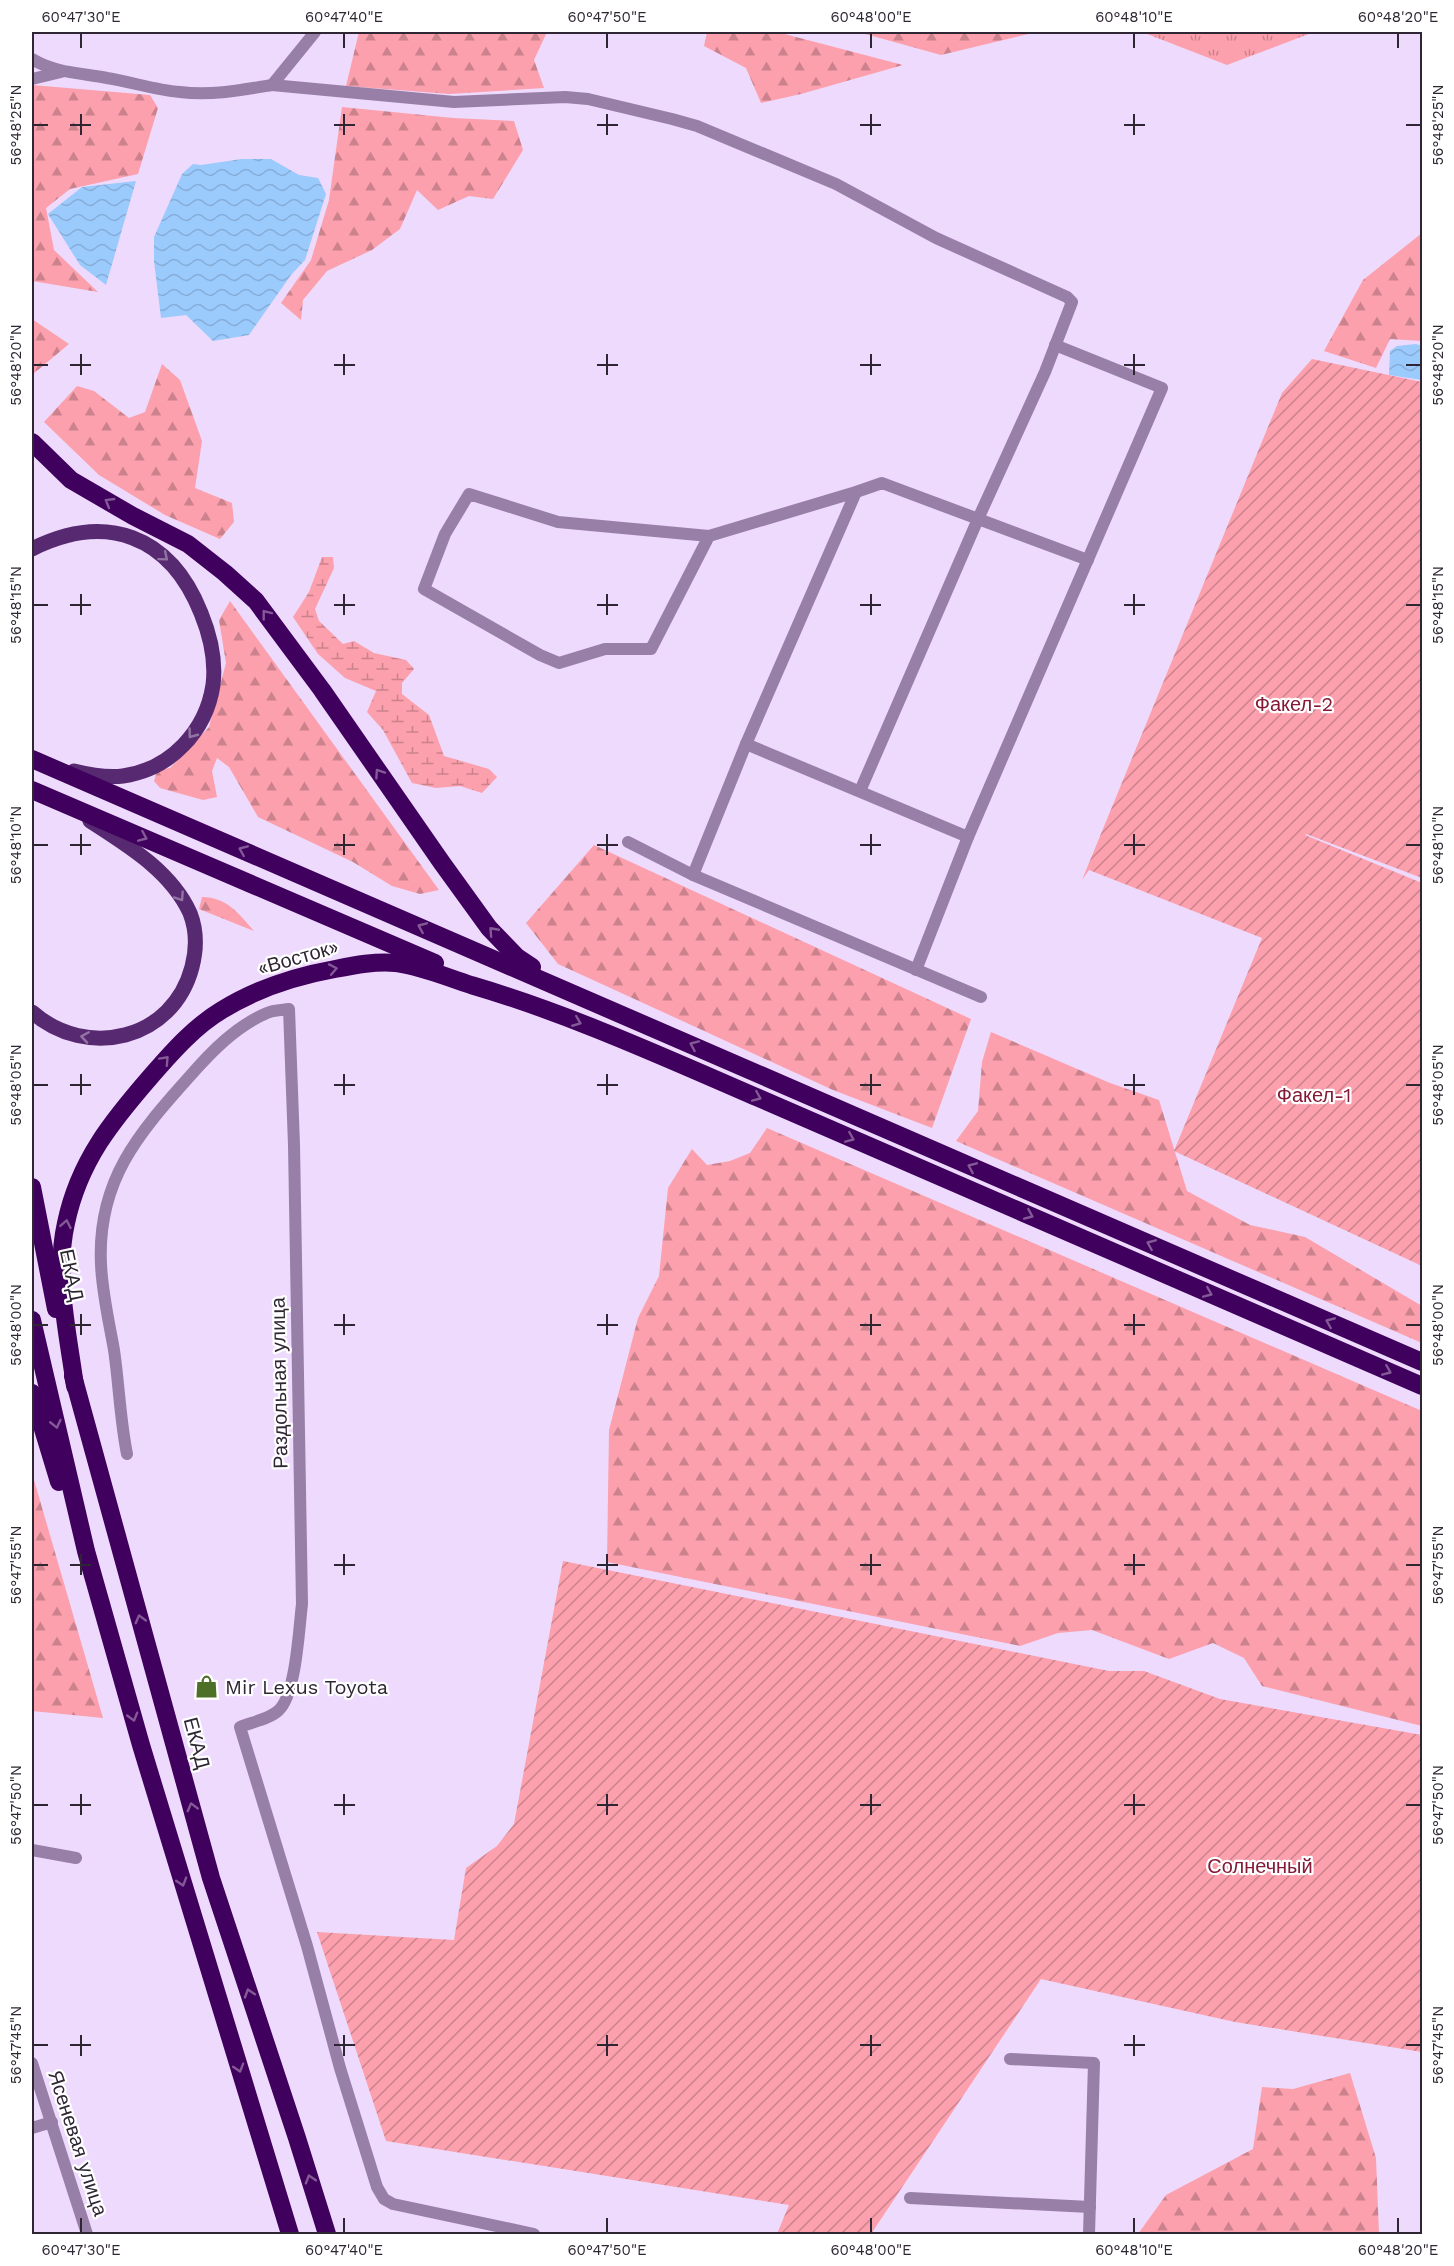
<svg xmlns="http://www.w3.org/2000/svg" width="1454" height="2266" font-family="'Work Sans',sans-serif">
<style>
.grass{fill:url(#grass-tufts)}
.forest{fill:url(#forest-firs)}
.wetland{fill:url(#wetland-marsh)}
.garden{fill:url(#garden-furrows)}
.water{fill:url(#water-waves)}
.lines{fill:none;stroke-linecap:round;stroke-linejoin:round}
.street{stroke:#977fa7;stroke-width:12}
.primary{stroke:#572971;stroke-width:15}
.highway{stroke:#40005d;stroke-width:18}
.oneway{stroke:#835996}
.oneway2{stroke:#9274a3}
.ticks{fill:none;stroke:#2e2633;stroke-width:2}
.labels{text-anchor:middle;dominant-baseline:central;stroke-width:4.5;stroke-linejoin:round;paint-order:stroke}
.park-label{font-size:20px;fill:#841a37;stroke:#fff}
.street-label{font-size:20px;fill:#2e2633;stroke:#fff}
.poi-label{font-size:20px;fill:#2e2633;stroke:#fff;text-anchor:start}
.neatline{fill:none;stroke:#2e2633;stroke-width:2}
.ticks-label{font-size:15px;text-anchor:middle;fill:#2e2633}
</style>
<defs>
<pattern id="grass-tufts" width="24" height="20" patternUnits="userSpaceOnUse" patternTransform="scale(1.5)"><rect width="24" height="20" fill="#fba0ac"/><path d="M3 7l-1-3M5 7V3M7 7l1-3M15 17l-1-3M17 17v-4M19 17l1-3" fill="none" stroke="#cc828d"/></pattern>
<pattern id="forest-firs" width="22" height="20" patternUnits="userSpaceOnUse" patternTransform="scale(1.5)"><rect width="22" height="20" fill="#fba0ac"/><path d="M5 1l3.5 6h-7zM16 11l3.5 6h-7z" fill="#cc828d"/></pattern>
<pattern id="wetland-marsh" width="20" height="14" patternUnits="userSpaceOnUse" patternTransform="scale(1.5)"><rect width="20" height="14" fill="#fba0ac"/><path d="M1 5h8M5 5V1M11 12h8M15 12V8" fill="none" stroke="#cc828d"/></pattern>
<pattern id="garden-furrows" width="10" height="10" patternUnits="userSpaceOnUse" patternTransform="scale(1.5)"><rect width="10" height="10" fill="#fba0ac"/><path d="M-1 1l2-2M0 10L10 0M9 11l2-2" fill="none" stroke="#cc828d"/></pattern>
<pattern id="water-waves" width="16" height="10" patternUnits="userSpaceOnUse" patternTransform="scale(1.5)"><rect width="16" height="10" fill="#9bcafc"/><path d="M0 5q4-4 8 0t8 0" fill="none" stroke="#86add8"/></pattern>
</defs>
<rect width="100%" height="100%" fill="#eedafd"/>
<polygon class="grass" points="1142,32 1314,32 1227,65"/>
<g class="forest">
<polygon points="359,32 547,32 534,60 544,88 449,94 346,86"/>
<polygon points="707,32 777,32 903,65 801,94 761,103 746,68 704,46"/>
<polygon points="858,32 1037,32 941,55"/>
<polygon points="32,85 150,95 158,108 138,174 70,189 46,208 54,250 98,292 32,281"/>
<polygon points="342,107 453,118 514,121 523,150 493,199 469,196 438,210 417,190 400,229 372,250 327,271 303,300 301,320 281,303 311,260 329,200"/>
<polygon points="1422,233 1422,341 1390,339 1376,368 1324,351 1363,280"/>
<polygon points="32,319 69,344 32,375"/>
<polygon points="162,364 180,380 202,441 195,488 232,503 234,522 220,539 165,515 99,475 44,422 77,386 94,391 129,418 145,412"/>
<polygon points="230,601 439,890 420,894 392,886 353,862 258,817 229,767 217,758 212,771 217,797 203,800 160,788 154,781 157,770 170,768 209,727 226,663 219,620"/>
<polygon points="594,845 971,1019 932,1128 833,1090 558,964 526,923"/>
<path d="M202,897c25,0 37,17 52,34l-55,-22z"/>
<polygon points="991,1032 1110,1083 1159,1100 1187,1191 1250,1225 1305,1237 1422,1306 1422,1343 956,1141 978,1111 982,1062"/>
<polygon points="767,1128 1422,1411 1422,1726 1262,1686 1244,1658 1213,1643 1169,1659 1092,1630 1058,1633 1020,1646 607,1562 609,1430 638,1318 659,1276 668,1188 692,1149 707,1165 730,1161 750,1153"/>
<polygon points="32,1473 103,1718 32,1711"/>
<polygon points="1350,2073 1376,2158 1379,2234 1138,2234 1166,2195 1253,2149 1262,2087 1293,2089"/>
</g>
<polygon class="wetland" points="322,557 333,557 334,568 315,609 319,621 343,644 354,641 374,653 406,660 414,669 402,683 402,694 429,715 444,756 489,769 497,777 482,793 460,786 436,788 412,783 383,730 367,712 376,691 345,678 318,654 293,617 309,592"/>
<g class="garden">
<polygon points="1312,359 1422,382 1422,878 1306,834 1305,835 1422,883 1422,1266 1174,1151 1262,938 1089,870 1082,880 1282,393"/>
<polygon points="563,1561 1109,1671 1144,1671 1220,1699 1422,1735 1422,2052 1235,2022 1041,1979 871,2234 777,2234 789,2205 386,2141 317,1932 454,1940 466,1868 497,1846 514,1824"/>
</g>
<g class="water">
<polygon points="242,159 271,159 299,175 318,178 326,194 305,260 291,275 249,335 213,341 186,315 161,318 154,261 154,237 182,174 193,164 201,165"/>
<polygon points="136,181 106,285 80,265 48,214 82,187"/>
<polygon points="1416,344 1422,346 1422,380 1389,375 1390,351 1397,346"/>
</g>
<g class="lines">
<g class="street">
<path d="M32,59c23,14 49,14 75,19 25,4 48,12 73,14 31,4 62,-2 92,-7l43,-53"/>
<polyline points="32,79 61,72"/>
<polyline points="272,85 454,102 565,97 588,99 672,119 697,126 836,184 936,238 1067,297 1072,302 1045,372 978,519 860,791"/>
<polyline points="709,536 651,649 605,649 559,663 540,655 424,589 445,534 469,494 558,522 709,536 856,492 882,483 1088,560"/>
<polyline points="746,744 968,837"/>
<polyline points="628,842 693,875 981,997"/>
<polyline points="693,875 746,744 856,492"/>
<polyline points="916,970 968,837 1162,388 1055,345"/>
<path d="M127,1454c-7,-35 -8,-70 -13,-104 -5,-28 -12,-58 -13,-86 -4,-83 37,-130 89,-188 21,-24 46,-50 77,-63 6,-3 15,-3 22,-4l5,136 8,459c-3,24 -6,90 -23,106 -9,9 -27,12 -39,17l67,219 33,122 37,119 7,12 9,5 141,30"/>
<polyline points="32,1850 76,1858"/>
<polyline points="1010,2059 1094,2063 1089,2234"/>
<polyline points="32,2063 87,2234"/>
<polyline points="32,2128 52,2122"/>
<polyline points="910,2198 1090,2207"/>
</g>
<g class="primary">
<path d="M32,549c74,-37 138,-14 169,64 9,22 15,48 12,72 -7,46 -42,84 -90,91 -16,2 -33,-1 -49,-5"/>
<path d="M32,1012c55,48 141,28 160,-45 5,-19 5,-36 -2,-54 -19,-42 -63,-68 -100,-92"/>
</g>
<g class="highway">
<polyline points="32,442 71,480 133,516 188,544 225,573 256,601 322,690 442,863 489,928 517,957 532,967"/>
<polyline points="32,759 1422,1362"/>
<polyline points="32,790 435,963"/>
<polyline points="32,1187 56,1309"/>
<polyline points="32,1320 86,1551 141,1745 290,2234"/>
<polyline points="73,1376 211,1878 297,2138 327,2234"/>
<path d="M75,1386c-7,-53 -21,-110 -9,-163 13,-62 46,-102 86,-148 21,-24 43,-49 70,-65 34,-21 74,-34 113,-41 20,-4 41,-8 61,-6 25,3 50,14 75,22 99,29 195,73 290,114 221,96 441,191 661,287"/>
<polyline points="32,1393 59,1482"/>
</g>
</g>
<defs><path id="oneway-chevron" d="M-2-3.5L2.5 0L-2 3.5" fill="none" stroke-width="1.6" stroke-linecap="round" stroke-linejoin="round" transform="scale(1.5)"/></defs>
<g class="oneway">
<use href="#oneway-chevron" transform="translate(109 502) rotate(-150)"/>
<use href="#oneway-chevron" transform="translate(266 614) rotate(-128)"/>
<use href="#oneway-chevron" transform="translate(379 773) rotate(-124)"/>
<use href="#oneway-chevron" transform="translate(143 837) rotate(23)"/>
<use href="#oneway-chevron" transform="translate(243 850) rotate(-157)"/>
<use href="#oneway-chevron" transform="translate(422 927) rotate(-157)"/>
<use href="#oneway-chevron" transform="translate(493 931) rotate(-132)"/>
<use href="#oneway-chevron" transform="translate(333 969) rotate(-11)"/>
<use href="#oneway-chevron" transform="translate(577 1022) rotate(22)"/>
<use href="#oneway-chevron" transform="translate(694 1045) rotate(-156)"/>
<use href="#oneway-chevron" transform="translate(165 1060) rotate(-47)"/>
<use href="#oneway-chevron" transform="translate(757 1097) rotate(23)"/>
<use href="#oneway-chevron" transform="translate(850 1138) rotate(23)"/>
<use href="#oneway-chevron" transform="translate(972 1167) rotate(-157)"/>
<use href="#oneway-chevron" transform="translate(1029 1215) rotate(23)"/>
<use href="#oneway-chevron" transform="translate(66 1224) rotate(-79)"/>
<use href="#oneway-chevron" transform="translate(1151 1244) rotate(-157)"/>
<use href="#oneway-chevron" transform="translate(1208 1293) rotate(23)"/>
<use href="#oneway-chevron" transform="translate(1330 1322) rotate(-157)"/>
<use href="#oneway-chevron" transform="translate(1387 1371) rotate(23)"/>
<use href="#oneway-chevron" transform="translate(56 1424) rotate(77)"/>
<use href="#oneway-chevron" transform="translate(140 1619) rotate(-105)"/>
<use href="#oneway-chevron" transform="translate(133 1717) rotate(74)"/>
<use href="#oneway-chevron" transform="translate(192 1807) rotate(-105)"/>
<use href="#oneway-chevron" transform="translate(182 1882) rotate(73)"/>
<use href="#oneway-chevron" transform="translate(249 1993) rotate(-108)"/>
<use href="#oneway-chevron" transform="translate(239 2068) rotate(73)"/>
<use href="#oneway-chevron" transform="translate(310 2179) rotate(-107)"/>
</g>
<g class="oneway2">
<use href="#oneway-chevron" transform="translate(164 557) rotate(40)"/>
<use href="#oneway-chevron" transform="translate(192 734) rotate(127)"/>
<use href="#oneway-chevron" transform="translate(180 897) rotate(56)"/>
<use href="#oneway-chevron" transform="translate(85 1037) rotate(-171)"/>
</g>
<path class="ticks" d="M81,33v15M344,33v15M607,33v15M871,33v15M1134,33v15M1398,33v15M81,114v21M344,114v21M607,114v21M871,114v21M1134,114v21M33,125h15M70,125h21M334,125h21M597,125h21M860,125h21M1124,125h21M1406,125h15M81,354v21M344,354v21M607,354v21M871,354v21M1134,354v21M33,365h15M70,365h21M334,365h21M597,365h21M860,365h21M1124,365h21M1406,365h15M81,594v21M344,594v21M607,594v21M871,594v21M1134,594v21M33,605h15M70,605h21M334,605h21M597,605h21M860,605h21M1124,605h21M1406,605h15M81,834v21M344,834v21M607,834v21M871,834v21M1134,834v21M33,845h15M70,845h21M334,845h21M597,845h21M860,845h21M1124,845h21M1406,845h15M81,1074v21M344,1074v21M607,1074v21M871,1074v21M1134,1074v21M33,1085h15M70,1085h21M334,1085h21M597,1085h21M860,1085h21M1124,1085h21M1406,1085h15M81,1314v21M344,1314v21M607,1314v21M871,1314v21M1134,1314v21M33,1325h15M70,1325h21M334,1325h21M597,1325h21M860,1325h21M1124,1325h21M1406,1325h15M81,1554v21M344,1554v21M607,1554v21M871,1554v21M1134,1554v21M33,1565h15M70,1565h21M334,1565h21M597,1565h21M860,1565h21M1124,1565h21M1406,1565h15M81,1794v21M344,1794v21M607,1794v21M871,1794v21M1134,1794v21M33,1805h15M70,1805h21M334,1805h21M597,1805h21M860,1805h21M1124,1805h21M1406,1805h15M81,2035v21M344,2035v21M607,2035v21M871,2035v21M1134,2035v21M33,2045h15M70,2045h21M334,2045h21M597,2045h21M860,2045h21M1124,2045h21M1406,2045h15M81,2218v15M344,2218v15M607,2218v15M871,2218v15M1134,2218v15M1398,2218v15"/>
<defs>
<symbol id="shop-bare" viewBox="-9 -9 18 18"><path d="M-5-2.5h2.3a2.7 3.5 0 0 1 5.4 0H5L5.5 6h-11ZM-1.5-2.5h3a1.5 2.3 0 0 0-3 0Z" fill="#4d6f27" stroke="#fff" stroke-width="2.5" paint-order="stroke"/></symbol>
</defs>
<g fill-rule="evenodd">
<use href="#shop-bare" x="190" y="1670" width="33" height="33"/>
</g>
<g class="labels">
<g class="park-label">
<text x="1294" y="704">Факел-2</text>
<text x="1314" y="1095">Факел-1</text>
<text x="1260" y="1866">Солнечный</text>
</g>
<g class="street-label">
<text transform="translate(298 957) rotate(-16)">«Восток»</text>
<text transform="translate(72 1275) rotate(78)">ЕКАД</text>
<text transform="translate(279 1383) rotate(-91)">Раздольная улица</text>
<text transform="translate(197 1743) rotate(75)">ЕКАД</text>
<text transform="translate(78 2143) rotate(72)">Ясеневая улица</text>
</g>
<g class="poi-label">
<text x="225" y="1687">Mir Lexus Toyota</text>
</g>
</g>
<rect width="1454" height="2266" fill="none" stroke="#ffffff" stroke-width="66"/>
<rect x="33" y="33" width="1388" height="2200" class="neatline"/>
<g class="ticks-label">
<text x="81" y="22">60°47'30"E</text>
<text x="344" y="22">60°47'40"E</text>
<text x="607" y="22">60°47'50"E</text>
<text x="871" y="22">60°48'00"E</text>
<text x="1134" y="22">60°48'10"E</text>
<text x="1398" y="22">60°48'20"E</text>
<text transform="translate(16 125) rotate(-90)" y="5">56°48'25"N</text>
<text transform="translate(1438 125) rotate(-90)" y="5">56°48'25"N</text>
<text transform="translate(16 365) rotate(-90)" y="5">56°48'20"N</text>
<text transform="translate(1438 365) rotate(-90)" y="5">56°48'20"N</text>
<text transform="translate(16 605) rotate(-90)" y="5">56°48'15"N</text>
<text transform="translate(1438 605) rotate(-90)" y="5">56°48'15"N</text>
<text transform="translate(16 845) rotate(-90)" y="5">56°48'10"N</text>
<text transform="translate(1438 845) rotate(-90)" y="5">56°48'10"N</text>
<text transform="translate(16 1085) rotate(-90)" y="5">56°48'05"N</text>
<text transform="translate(1438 1085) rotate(-90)" y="5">56°48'05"N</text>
<text transform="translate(16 1325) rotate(-90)" y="5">56°48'00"N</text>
<text transform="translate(1438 1325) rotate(-90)" y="5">56°48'00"N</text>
<text transform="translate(16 1565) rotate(-90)" y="5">56°47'55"N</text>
<text transform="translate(1438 1565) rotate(-90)" y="5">56°47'55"N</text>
<text transform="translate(16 1805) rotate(-90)" y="5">56°47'50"N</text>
<text transform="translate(1438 1805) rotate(-90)" y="5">56°47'50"N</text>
<text transform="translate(16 2045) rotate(-90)" y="5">56°47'45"N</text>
<text transform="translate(1438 2045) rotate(-90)" y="5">56°47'45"N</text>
<text x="81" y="2255">60°47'30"E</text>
<text x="344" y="2255">60°47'40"E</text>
<text x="607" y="2255">60°47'50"E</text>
<text x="871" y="2255">60°48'00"E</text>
<text x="1134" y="2255">60°48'10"E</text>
<text x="1398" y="2255">60°48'20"E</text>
</g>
</svg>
